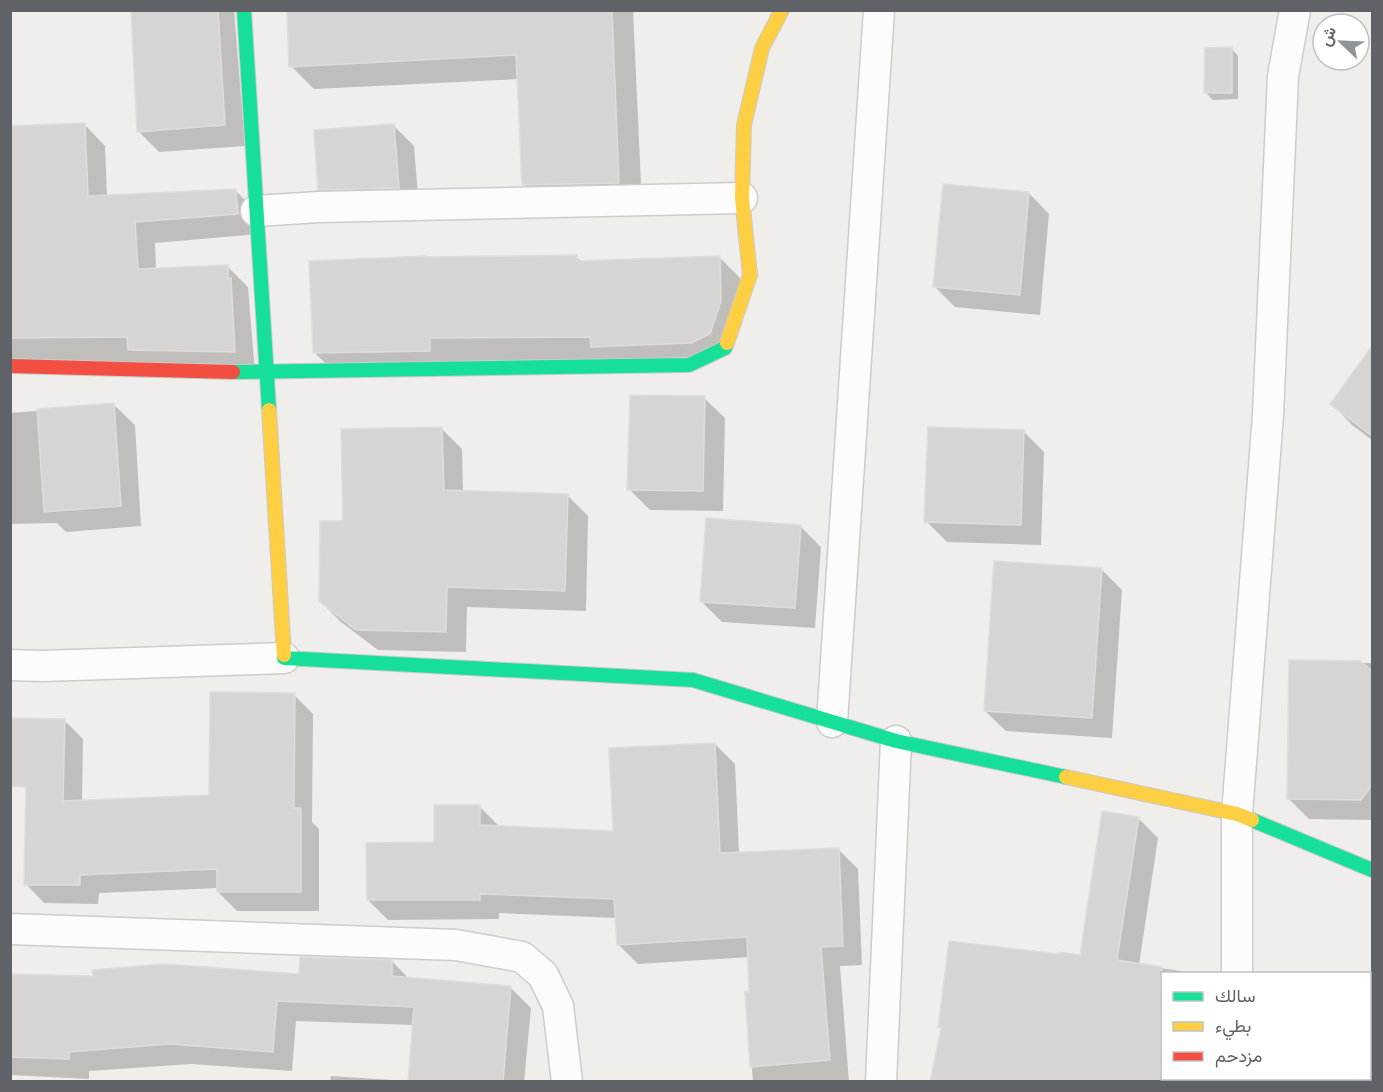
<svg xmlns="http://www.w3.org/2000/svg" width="1383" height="1092" font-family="'Fira Sans Condensed',Vazirmatn,sans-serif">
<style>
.shadow{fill:#0003}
.building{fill:#d6d5d3;stroke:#deddd9;stroke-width:1.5}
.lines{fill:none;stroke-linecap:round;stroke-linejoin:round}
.street-casing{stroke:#cbcccc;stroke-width:33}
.fast-casing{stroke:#cacacb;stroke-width:16}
.slow-casing{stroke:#cacacb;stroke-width:16}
.jam-casing{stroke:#cacacb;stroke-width:16}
.street{stroke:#fdfcfc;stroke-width:30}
.fast{stroke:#16e098;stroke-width:14}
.slow{stroke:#ffcf43;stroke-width:14}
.jam{stroke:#f24e42;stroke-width:14}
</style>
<rect width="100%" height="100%" fill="#efeeea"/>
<g class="shadow">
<polygon points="133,10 234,10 245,146 159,152 138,131"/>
<polygon points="288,10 633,10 642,206 547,208 524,185 518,79 314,89 291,66"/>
<polygon points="1232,49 1238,56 1238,99 1213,100 1206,93"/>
<polygon points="85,125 105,146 107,197 236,191 256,211 258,234 155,243 156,270 227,266 248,287 255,372 10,358 10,128"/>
<polygon points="393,125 414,146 419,208 340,210 319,189"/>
<polygon points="1029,193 1049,214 1040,315 955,307 935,287"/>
<polygon points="576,257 582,262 719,257 740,278 730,355 335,373 315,353"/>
<polygon points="1372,350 1372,440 1352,425 1332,404"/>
<polygon points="704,398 725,418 723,511 650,510 629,489"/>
<polygon points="114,405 135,425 141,526 66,532 57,523 10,524 10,413"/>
<polygon points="441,428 462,449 463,492 567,495 588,516 586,611 467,607 466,652 378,650 341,622 320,601 345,523"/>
<polygon points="1024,432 1044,452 1041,545 947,542 926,521"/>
<polygon points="800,526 821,547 815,628 722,622 701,601"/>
<polygon points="1101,569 1122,590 1112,738 1006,731 985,711"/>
<polygon points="1291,662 1372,663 1372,820 1309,819 1288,798"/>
<polygon points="294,695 313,714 312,822 319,829 319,911 237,911 218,892 218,888 99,893 98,904 44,903 26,884 64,720 83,739 82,802 210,797"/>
<polygon points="715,744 735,764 739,853 838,849 858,869 862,965 840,966 849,1082 753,1082 746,993 751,993 750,957 638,964 618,944 617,918 499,913 499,919 388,920 368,900 479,806 499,826 615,833"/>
<polygon points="1138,818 1158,838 1139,965 1181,971 1184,974 1162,974 1162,1078 1184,1078 1183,1082 932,1082 942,1029 940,1027 1082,957"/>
<polygon points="392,961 409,979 511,988 531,1008 524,1082 330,1082 331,1076 409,1081 414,1025 296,1021 292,1071 191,1064 89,1071 89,1079 10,1075 10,975 94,978 301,976"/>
</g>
<g class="building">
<polygon points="131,10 218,10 225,125 137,132"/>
<polygon points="287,10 612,10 619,183 522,185 516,55 289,67"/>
<polygon points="1232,47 1232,93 1204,93 1205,48"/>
<polygon points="85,123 88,196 236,189 238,214 135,222 138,269 228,265 228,279 231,278 235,352 128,350 127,337 10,338 10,126"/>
<polygon points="394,124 399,188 318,190 314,130"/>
<polygon points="943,184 1029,192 1020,295 933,287"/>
<polygon points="577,255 577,261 720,256 721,301 710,334 691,343 591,347 590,337 430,338 430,351 313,353 309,261 426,256 426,257"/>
<polygon points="1372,346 1372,436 1330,404"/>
<polygon points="630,395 705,396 703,491 627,490"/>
<polygon points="114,403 121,506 44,512 37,409"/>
<polygon points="442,427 444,490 568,494 565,591 447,587 446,632 356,630 319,601 320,521 343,521 341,429"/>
<polygon points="928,427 1024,430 1021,525 924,522"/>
<polygon points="706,518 801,525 795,608 700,602"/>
<polygon points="994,561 1102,568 1092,718 984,711"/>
<polygon points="1289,660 1360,661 1372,671 1372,785 1361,800 1287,799"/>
<polygon points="210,692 295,693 294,808 301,808 301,892 217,892 217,869 80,875 80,885 24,885 26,787 10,786 10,718 65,719 63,801 209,795"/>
<polygon points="715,743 720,853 839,848 843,946 821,947 830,1060 750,1067 745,992 749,992 747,937 617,945 614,899 480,894 480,900 367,900 366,843 434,842 434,805 480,805 480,825 613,831 609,748"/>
<polygon points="1102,811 1139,817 1117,960 1162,967 1162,1082 930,1082 941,1028 938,1028 949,941 1059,954 1059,952 1080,955"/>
<polygon points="300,957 392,960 392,976 511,986 503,1082 408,1082 414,1007 277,1001 273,1052 170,1044 69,1052 69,1059 10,1057 10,974 93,976 92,970 164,964 299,974"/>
</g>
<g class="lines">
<defs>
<g id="street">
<polyline points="256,211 319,207 742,198"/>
<polyline points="10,665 43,666 284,658"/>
<polyline points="832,722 879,10"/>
<polyline points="10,929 456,945 522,957 543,975 558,1006 567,1082"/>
<polyline points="1237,974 1237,814 1268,415 1283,76 1295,10"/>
<polyline points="881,1082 896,741"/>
<polyline points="1236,1082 1236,1078"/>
</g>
<g id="fast">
<polyline points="244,10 269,410"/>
<polyline points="233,372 689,365 725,348 727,343"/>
<polyline points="284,655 284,658 693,680 896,741 1066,777"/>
<polyline points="1252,820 1372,870"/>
</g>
<g id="slow">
<polyline points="727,343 750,275 742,198 744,125 762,48 782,10"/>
<polyline points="269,410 284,655"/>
<polyline points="1066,777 1237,814 1252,820"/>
</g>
<polyline id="jam" points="10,366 233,372"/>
</defs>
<use href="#street" class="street-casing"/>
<use href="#fast" class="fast-casing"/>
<use href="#slow" class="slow-casing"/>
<use href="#jam" class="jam-casing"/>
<use href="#street" class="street"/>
<use href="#fast" class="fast"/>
<use href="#slow" class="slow"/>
<use href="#jam" class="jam"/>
</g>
<rect width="1383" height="1092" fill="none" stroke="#5f6368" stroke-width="24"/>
<rect x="1161" y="972" width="210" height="108" fill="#ffffff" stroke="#bfc1c3" stroke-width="1.5"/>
<rect x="1173" y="992" width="30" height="9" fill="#16e098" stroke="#bfc1c3" stroke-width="1.5"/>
<text x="1215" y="1002" font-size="18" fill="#5f6368">سالك</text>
<rect x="1173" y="1022" width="30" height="9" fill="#ffcf43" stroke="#bfc1c3" stroke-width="1.5"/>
<text x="1215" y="1032" font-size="18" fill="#5f6368">بطيء</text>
<rect x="1173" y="1052" width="30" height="9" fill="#f24e42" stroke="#bfc1c3" stroke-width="1.5"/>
<text x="1215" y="1062" font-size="18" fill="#5f6368">مزدحم</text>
<g transform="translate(1341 42) rotate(293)"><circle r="28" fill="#ffffff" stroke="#bfc1c3" stroke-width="1.5"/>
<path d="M0-4.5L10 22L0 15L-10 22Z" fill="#919496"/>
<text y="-9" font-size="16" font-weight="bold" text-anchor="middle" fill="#5f6368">ش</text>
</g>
</svg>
